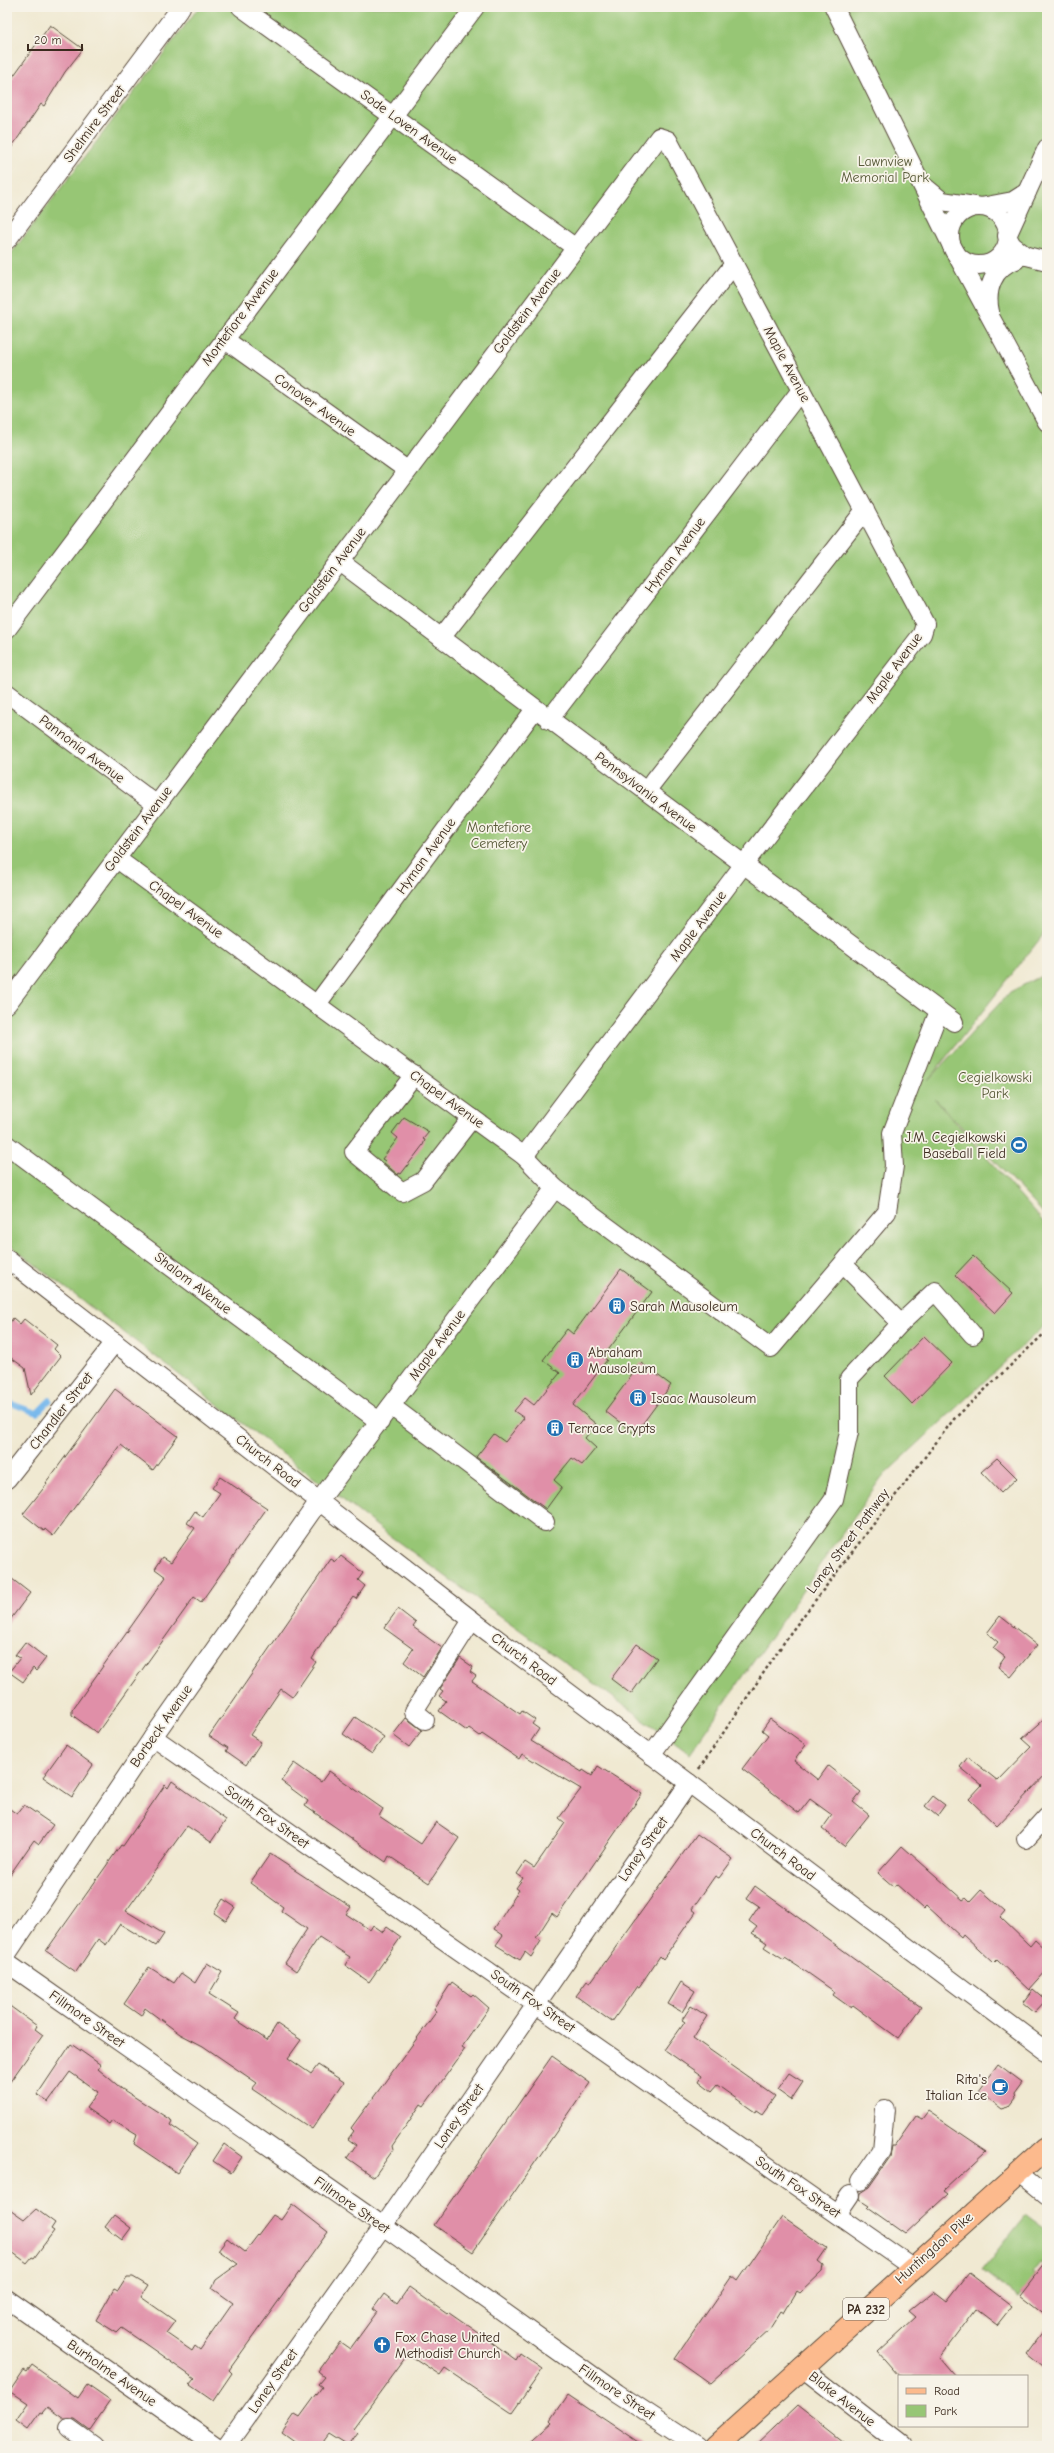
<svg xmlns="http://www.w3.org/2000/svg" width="1054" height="2453" font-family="'Comic Neue',sans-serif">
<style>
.green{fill:#97c675;stroke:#69784a}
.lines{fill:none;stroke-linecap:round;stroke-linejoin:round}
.stream{stroke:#77b8ec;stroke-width:5.5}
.building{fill:#e08fa8}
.minor-casing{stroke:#564739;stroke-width:20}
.major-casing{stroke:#564739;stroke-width:24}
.path{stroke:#564739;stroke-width:2.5;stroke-dasharray:3 3;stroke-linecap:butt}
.minor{stroke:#fff;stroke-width:18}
.major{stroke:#fcba8d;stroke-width:22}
.labels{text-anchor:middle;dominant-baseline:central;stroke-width:3.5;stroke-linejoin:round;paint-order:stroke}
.shield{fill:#f7f3e8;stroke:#73665b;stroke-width:1}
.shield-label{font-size:13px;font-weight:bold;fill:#3b2a1e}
.street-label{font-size:14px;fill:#3b2a1e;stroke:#f7f3e8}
.park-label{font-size:14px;fill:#575938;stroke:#f7f3e8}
.poi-label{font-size:14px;fill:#3b2a1e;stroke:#f7f3e8;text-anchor:start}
</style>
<rect width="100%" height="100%" fill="#f7f3e8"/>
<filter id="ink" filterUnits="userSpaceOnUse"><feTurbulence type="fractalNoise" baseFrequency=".025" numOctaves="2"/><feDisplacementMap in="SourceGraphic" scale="8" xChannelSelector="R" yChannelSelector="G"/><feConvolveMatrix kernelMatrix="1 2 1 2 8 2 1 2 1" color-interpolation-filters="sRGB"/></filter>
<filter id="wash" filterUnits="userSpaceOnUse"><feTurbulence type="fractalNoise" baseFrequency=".012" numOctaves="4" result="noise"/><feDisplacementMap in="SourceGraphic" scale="16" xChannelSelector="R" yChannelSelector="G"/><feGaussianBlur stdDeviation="0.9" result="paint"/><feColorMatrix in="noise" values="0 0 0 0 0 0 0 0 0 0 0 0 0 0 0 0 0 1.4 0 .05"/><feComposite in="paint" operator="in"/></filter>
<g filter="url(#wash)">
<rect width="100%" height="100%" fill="#f0e9d2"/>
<g class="green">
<polygon points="199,7 1047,7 1047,930 928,1080 1010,992 1047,973 1047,1217 935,1099 1047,1226 1047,1323 881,1478 690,1753 390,1536 7,1243 7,259"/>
<polygon points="1025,2215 1047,2231 1047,2261 1045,2264 1041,2262 1033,2272 1036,2274 1018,2298 982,2270"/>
</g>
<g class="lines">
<polyline class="stream" points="7,1402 37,1413 50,1400"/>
</g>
<g id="blocks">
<g class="building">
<polygon points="50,25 83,49 65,72 44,106 41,104 7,154 7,85"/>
<polygon points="404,1117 429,1132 423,1139 425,1140 423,1145 401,1174 399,1173 398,1175 384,1163 385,1161 382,1159 398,1138 392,1133"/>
<polygon points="973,1256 1013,1293 995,1313 955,1275"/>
<polygon points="621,1269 652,1292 603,1357 607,1360 573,1405 596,1424 585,1438 596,1448 582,1465 572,1458 554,1480 562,1487 546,1509 476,1457 494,1434 505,1442 524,1418 514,1411 525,1398 534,1405 560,1373 543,1360 567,1329 573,1334"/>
<polygon points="13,1318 20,1324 24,1319 57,1345 54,1349 61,1356 31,1395 25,1368 7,1355 7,1327"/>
<polygon points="924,1336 952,1363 912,1404 885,1376"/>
<polygon points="641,1363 671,1385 635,1434 605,1411"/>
<polygon points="115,1389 178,1436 153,1470 121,1445 53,1536 45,1529 44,1531 23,1514 47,1484 46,1483"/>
<polygon points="997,1458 1017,1478 1001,1493 981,1472"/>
<polygon points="220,1477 267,1508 201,1602 194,1597 97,1733 72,1715 72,1710 166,1577 155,1569 163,1557 171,1562 195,1528 187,1523 195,1511 203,1517 220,1493 212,1488"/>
<polygon points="341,1556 363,1573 358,1580 365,1586 356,1599 353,1597 333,1626 312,1659 316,1662 292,1697 281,1689 250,1735 261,1742 246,1765 226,1751 228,1748 209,1736 331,1559 336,1562"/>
<polygon points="7,1575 30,1593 7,1624"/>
<polygon points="398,1609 416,1623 413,1627 442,1648 423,1677 404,1662 413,1649 384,1628"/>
<polygon points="1000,1616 1037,1645 1011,1677 998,1667 1005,1657 993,1648 998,1642 987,1633"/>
<polygon points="25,1642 46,1658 36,1671 33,1668 23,1682 9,1672 20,1658 15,1655"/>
<polygon points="637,1644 657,1658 631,1694 611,1679"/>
<polygon points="460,1658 473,1667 470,1672 476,1676 472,1681 520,1714 522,1711 535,1720 532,1724 539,1729 531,1741 582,1772 583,1770 592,1776 598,1766 642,1794 557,1917 552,1913 536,1938 541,1941 531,1957 525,1952 520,1960 496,1945 503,1935 494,1929 519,1890 516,1888 523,1878 517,1874 525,1862 534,1868 565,1823 559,1818 581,1789 522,1754 519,1759 482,1734 480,1736 469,1728 467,1731 439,1711 446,1701 439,1696 443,1691 440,1689"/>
<polygon points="355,1717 384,1737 372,1754 343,1734"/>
<polygon points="1047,1717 1047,1773 997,1826 969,1799 982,1785 960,1767 968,1757 998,1781 1031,1747 1022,1739"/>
<polygon points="406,1718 422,1730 409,1747 393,1735"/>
<polygon points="770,1719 806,1745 794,1761 818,1780 828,1766 861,1792 853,1802 869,1815 844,1846 822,1829 832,1815 810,1799 799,1813 742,1769 768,1735 762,1730"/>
<polygon points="66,1745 93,1765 72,1797 43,1777"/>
<polygon points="294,1763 321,1782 329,1771 383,1809 379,1816 421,1844 436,1822 459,1838 429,1883 389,1856 386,1862 305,1806 308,1801 281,1781"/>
<polygon points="172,1781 226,1820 211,1842 187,1826 126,1911 164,1934 156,1946 120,1924 106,1945 98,1939 76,1972 46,1951 121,1845 123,1846 165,1785 168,1788"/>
<polygon points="933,1796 945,1805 937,1816 925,1806"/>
<polygon points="24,1805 53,1825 39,1844 34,1840 7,1879 7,1807 17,1814"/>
<polygon points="697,1834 733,1859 719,1878 715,1876 692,1909 696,1912 677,1939 663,1959 660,1956 639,1987 637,1986 612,2022 576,1996 587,1981 590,1983"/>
<polygon points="902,1846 963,1900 966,1898 970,1902 981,1890 1005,1911 1000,1917 1030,1946 1035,1940 1047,1951 1047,1970 1029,1990 997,1960 994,1963 963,1934 961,1937 927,1906 924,1909 896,1884 894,1887 878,1873"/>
<polygon points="270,1854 351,1907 346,1914 370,1930 373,1925 383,1932 387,1927 401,1937 369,1982 345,1965 350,1957 319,1937 296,1971 285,1963 307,1929 281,1911 283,1907 250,1883"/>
<polygon points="755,1886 921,2007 898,2038 853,2005 851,2008 833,1995 835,1992 808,1973 785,1958 784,1960 764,1947 767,1943 752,1933 757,1927 749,1921 759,1906 747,1898"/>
<polygon points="223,1899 235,1907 226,1921 214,1913"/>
<polygon points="207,1963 222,1972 209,1994 239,2013 235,2019 267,2040 277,2024 301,2040 288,2058 311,2074 318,2065 344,2082 312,2129 252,2089 257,2083 203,2046 180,2034 145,2008 141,2016 124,2004 149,1967 174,1983 181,1973 195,1983"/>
<polygon points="452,1982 471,1996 473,1994 489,2008 462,2047 465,2049 424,2106 421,2104 392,2146 393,2150 374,2177 347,2158 356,2145 348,2139 354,2131 351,2128 437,2011 434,2009"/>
<polygon points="681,1982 695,1991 682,2012 668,2004"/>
<polygon points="1033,1989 1046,2000 1035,2012 1023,2002"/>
<polygon points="7,2004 37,2026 35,2029 43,2035 7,2086"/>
<polygon points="691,2006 707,2016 693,2038 775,2096 762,2114 756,2110 755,2112 717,2085 712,2091 699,2081 702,2076 665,2050 685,2022 682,2020"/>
<polygon points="71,2044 101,2065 98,2069 122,2089 172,2121 170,2125 197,2144 177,2173 134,2144 137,2135 112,2120 109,2124 86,2108 98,2092 70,2072 48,2102 37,2095"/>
<polygon points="552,2056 590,2083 473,2252 434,2225"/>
<polygon points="998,2065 1022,2083 1014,2094 1015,2099 1009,2107 1002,2109 979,2091"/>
<polygon points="789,2073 803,2082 791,2100 777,2090"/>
<polygon points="928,2111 987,2151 944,2191 948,2194 905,2234 868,2208 870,2206 859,2199 860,2193 869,2187 890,2157 892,2146 895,2146 916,2116 922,2119"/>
<polygon points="224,2144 242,2157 231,2173 213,2161"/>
<polygon points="292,2204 328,2232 229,2370 232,2373 213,2401 190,2385 195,2379 151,2348 122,2328 117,2333 96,2320 114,2289 118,2291 127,2277 133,2277 148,2286 141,2297 175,2321 166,2333 192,2351 195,2346 200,2350 233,2303 212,2288 216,2280 238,2264 218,2250 227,2238 245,2252 273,2215 281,2220"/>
<polygon points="7,2208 24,2220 36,2209 55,2223 51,2229 54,2231 34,2258 32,2257 27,2263 8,2249 12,2243 7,2240"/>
<polygon points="114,2215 131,2228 122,2240 105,2227"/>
<polygon points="782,2217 827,2248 818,2261 823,2265 822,2272 800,2293 797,2291 784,2313 781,2311 769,2330 710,2384 675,2359 732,2276 738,2281"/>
<polygon points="1047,2259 1047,2315 1020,2294"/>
<polygon points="969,2273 1012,2306 997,2325 976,2309 940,2357 956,2376 899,2376 878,2352 916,2317 909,2311 934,2291 947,2301"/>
<polygon points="409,2287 447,2314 449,2312 475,2330 516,2360 520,2353 543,2369 512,2413 445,2368 440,2375 408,2354 353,2429 357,2433 348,2446 329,2434 320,2446 300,2446 282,2433 295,2414 300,2417 322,2387 318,2384 324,2377 318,2372 340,2342 350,2349 377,2312 373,2309 384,2294 397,2304"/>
<polygon points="1047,2326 1047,2371 1026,2354"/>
<polygon points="32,2365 78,2398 87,2385 110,2401 90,2430 75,2419 64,2419 47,2407 42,2413 40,2412 28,2429 16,2420 28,2403 10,2391 24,2370 27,2372"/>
<polygon points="568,2395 644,2446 526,2446 553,2422 551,2420"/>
<polygon points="797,2406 848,2446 755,2446"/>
</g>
</g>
</g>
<g filter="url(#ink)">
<use href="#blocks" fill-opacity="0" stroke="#564739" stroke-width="1"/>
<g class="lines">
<defs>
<g id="minor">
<polyline points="241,7 576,248"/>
<polyline points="834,7 952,246 1047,422"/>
<polyline points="925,187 942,201 981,207 1013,201 1027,192"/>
<circle cx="979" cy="236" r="29"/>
<polyline points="7,240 181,7"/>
<polyline points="1015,253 1047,261"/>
<polyline points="1026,256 1012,245 1007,236 1047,148"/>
<path d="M990,312c-5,-22 3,-45 26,-52"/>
<polyline points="224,339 407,470"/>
<polyline points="339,561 954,1022"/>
<polyline points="7,629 475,7"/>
<polyline points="441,638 734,264"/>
<polyline points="7,693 157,805"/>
<polyline points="549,720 801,390"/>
<polyline points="646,791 865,510"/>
<polyline points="117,859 524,1156 555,1188 771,1348 887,1212 894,1166 892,1133 939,1011"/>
<polyline points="7,1004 659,137 668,140 925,624 922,634 744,864 524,1156"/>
<polyline points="317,1004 535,709"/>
<polyline points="414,1075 354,1152 402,1192 423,1181 472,1118"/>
<polyline points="7,1145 380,1422"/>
<polyline points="7,1259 472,1620 1047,2052"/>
<polyline points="843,1264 901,1323"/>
<polyline points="391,1406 545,1522"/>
<polyline points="7,1479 115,1342"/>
<polyline points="425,1720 414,1711 472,1620"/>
<polyline points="153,1737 912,2267"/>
<polyline points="651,1755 834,1499 849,1432 849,1379 901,1323 935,1291 973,1335"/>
<polyline points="1026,1839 1047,1816"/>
<polyline points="7,1954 153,1737 319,1501 555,1188"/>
<polyline points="7,1963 383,2226 617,2393 698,2446"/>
<polyline points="1019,2173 1047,2196"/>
<polyline points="860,2181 881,2151 885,2109"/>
<polyline points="837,2214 850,2195"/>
<polyline points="7,2299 216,2446"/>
<polyline points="801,2367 903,2446"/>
<polyline points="69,2428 94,2446"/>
<polyline points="226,2446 383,2226 689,1783"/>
</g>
<polyline id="major" points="716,2446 1047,2148"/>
</defs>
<use href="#minor" class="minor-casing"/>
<use href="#major" class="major-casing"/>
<polyline class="path" points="699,1769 791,1632 954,1419 1047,1331"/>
<use href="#minor" class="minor"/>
<use href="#major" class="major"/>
</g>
</g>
<defs>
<symbol id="stadium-disc" viewBox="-11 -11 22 22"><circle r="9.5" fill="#1f6fb2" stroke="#f7f3e8"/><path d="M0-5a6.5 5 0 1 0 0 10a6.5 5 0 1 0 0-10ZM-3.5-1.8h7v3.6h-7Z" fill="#fff"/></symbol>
<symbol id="building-disc" viewBox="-11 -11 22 22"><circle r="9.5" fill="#1f6fb2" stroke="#f7f3e8"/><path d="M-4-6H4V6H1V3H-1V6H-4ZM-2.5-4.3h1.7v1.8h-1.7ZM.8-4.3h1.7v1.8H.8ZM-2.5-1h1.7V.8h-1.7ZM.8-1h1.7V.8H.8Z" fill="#fff"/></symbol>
<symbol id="cafe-disc" viewBox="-11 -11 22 22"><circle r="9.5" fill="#1f6fb2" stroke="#f7f3e8"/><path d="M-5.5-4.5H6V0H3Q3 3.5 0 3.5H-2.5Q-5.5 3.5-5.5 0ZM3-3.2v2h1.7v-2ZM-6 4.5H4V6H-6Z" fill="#fff"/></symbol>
<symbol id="church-disc" viewBox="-11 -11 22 22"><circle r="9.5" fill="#1f6fb2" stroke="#f7f3e8"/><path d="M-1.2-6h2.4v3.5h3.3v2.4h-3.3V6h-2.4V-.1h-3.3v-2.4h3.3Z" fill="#fff"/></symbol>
</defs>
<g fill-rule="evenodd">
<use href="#stadium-disc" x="1009" y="1135" width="20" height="20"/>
<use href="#building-disc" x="607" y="1296" width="20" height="20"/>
<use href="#building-disc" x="565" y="1350" width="20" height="20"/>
<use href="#building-disc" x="628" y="1388" width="20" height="20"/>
<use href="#building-disc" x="545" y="1418" width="20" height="20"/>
<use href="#cafe-disc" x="990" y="2077" width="20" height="20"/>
<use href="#church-disc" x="372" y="2335" width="20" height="20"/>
</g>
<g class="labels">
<rect class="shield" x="843" y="2298" width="46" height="22" rx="3"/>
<g class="shield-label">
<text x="866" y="2309">PA 232</text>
</g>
<g class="street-label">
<text transform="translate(94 124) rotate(-53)">Shelmire Street</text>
<text transform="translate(409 127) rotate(36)">Sode Loven Avenue</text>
<text transform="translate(527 311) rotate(-53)">Goldstein Avenue</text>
<text transform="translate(240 317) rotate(-53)">Montefiore Avvenue</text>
<text transform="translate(787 364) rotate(62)">Maple Avenue</text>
<text transform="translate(315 405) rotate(36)">Conover Avenue</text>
<text transform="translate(675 555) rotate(-53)">Hyman Avenue</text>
<text transform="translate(332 570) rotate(-53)">Goldstein Avenue</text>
<text transform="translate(894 668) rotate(-53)">Maple Avenue</text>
<text transform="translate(82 749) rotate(37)">Pannonia Avenue</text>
<text transform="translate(646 792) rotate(37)">Pennsylvania Avenue</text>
<text transform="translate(138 829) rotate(-53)">Goldstein Avenue</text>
<text transform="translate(426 856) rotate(-54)">Hyman Avenue</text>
<text transform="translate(186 909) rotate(36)">Chapel Avenue</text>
<text transform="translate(698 926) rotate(-53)">Maple Avenue</text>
<text transform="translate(447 1099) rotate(36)">Chapel Avenue</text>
<text transform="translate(193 1283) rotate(37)">Shalom AVenue</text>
<text transform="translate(437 1345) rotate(-53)">Maple Avenue</text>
<text transform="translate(61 1411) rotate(-52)">Chandler Street</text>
<text transform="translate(268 1461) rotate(38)">Church Road</text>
<text transform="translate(848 1541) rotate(-53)">Loney Street Pathway</text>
<text transform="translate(524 1659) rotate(37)">Church Road</text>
<text transform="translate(161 1726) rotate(-55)">Borbeck Avenue</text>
<text transform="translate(267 1817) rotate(35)">South Fox Street</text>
<text transform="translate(643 1849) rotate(-55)">Loney Street</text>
<text transform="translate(783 1854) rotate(37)">Church Road</text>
<text transform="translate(533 2001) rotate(35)">South Fox Street</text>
<text transform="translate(87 2019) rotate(35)">Fillmore Street</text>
<text transform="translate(459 2116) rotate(-55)">Loney Street</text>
<text transform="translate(798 2187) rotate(34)">South Fox Street</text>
<text transform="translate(352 2205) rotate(35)">Fillmore Street</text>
<text transform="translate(934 2248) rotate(-42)">Huntingdon Pike</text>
<text transform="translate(112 2373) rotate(35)">Burholme Avenue</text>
<text transform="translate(273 2381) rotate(-55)">Loney Street</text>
<text transform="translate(617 2392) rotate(34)">Fillmore Street</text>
<text transform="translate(842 2399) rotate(38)">Blake Avenue</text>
</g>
<g class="park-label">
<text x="885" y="161">Lawnview<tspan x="885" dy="16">Memorial Park</tspan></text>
<text x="499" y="827">Montefiore<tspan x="499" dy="16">Cemetery</tspan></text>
<text x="995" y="1077">Cegielkowski<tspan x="995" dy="16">Park</tspan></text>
</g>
<g class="poi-label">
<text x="1006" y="1137" text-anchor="end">J.M. Cegielkowski<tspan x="1006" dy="16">Baseball Field</tspan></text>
<text x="630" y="1306">Sarah Mausoleum</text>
<text x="588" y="1352">Abraham<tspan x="588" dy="16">Mausoleum</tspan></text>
<text x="651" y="1398">Isaac Mausoleum</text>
<text x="568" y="1428">Terrace Crypts</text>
<text x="987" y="2079" text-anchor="end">Rita's<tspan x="987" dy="16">Italian Ice</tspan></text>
<text x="395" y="2337">Fox Chase United<tspan x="395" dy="16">Methodist Church</tspan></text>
</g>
</g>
<rect width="1054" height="2453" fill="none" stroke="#f7f3e8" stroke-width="24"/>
<rect x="898" y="2375" width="130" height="52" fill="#f7f3e8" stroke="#aca397"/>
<rect x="906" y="2388" width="20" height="6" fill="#fcba8d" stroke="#aca397"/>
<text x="934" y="2395" font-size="12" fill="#3b2a1e">Road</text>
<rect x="906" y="2405" width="20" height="12" fill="#97c675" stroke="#aca397"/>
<text x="934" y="2415" font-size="12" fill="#3b2a1e">Park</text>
<path d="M28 44v6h54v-6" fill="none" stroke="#3b2a1e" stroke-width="2"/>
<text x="34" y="44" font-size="12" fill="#3b2a1e" stroke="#f7f3e8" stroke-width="3" paint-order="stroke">20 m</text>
</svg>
